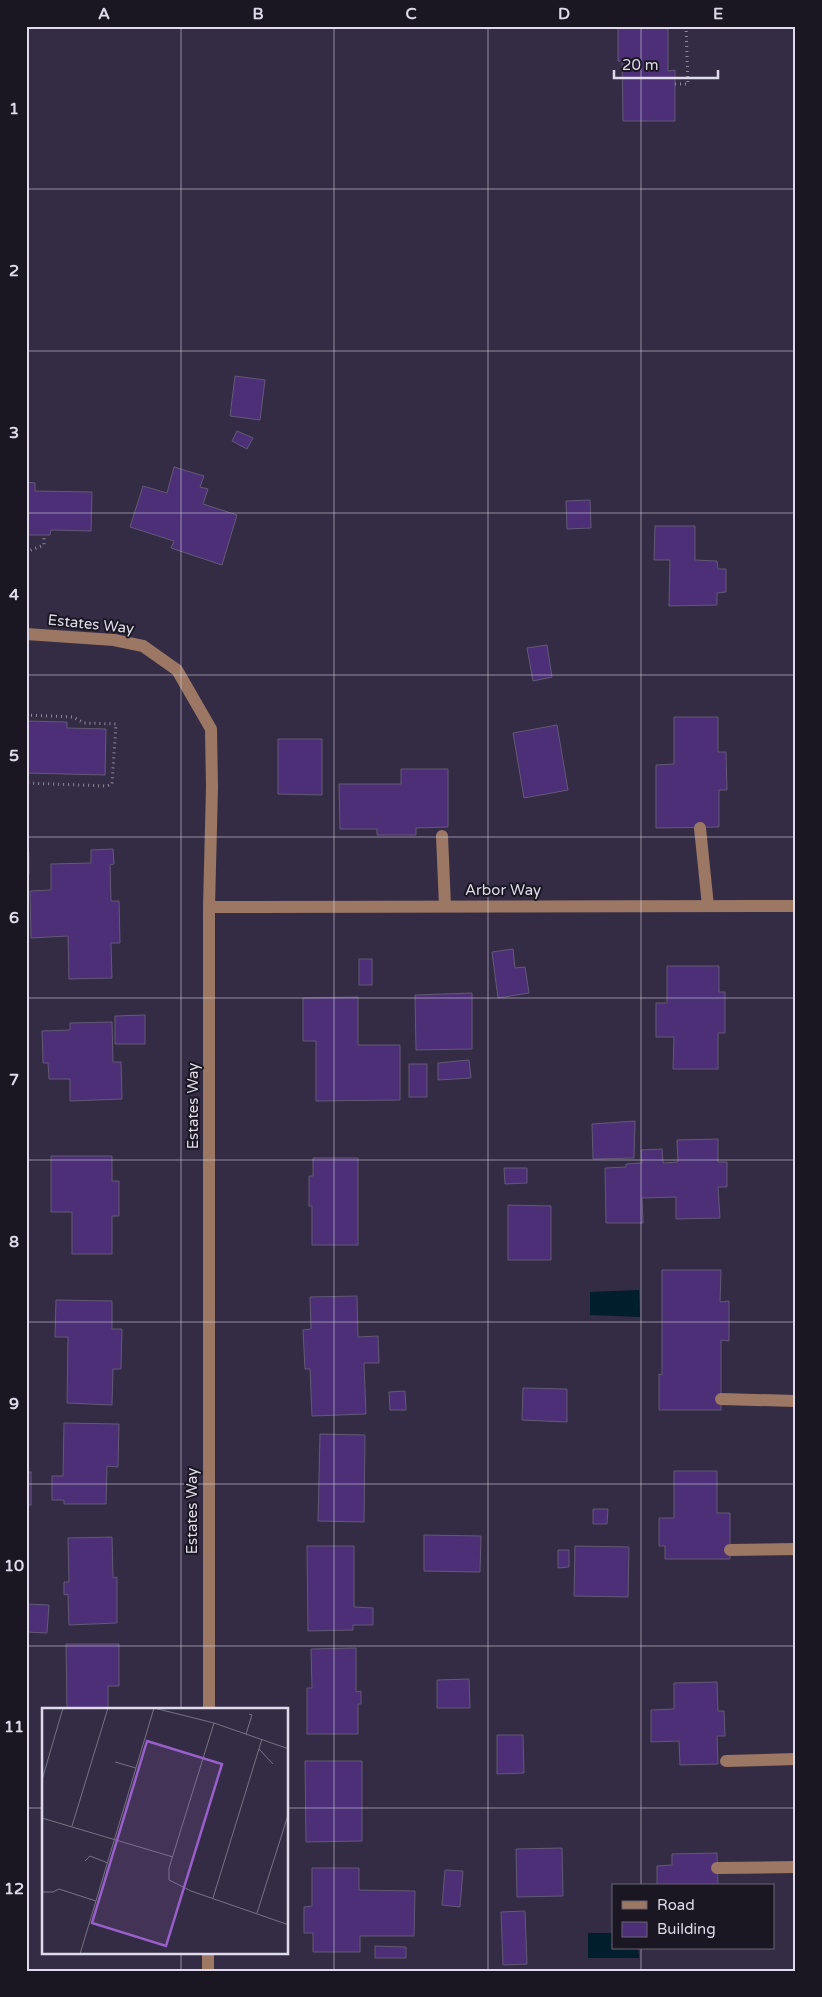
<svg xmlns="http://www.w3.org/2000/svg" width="822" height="1997" font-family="'Varela Round',sans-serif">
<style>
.water{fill:#001e2c}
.building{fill:#4c2f77;stroke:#625a75}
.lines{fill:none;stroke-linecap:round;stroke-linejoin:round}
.path{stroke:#8f899c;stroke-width:3;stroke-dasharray:1 4;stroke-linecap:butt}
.minor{stroke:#9b7764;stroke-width:12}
.grid{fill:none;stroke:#dfdbea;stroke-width:1;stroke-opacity:0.55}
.labels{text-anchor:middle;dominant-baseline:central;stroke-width:4;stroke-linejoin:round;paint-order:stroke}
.street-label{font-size:15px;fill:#dfdbea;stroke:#1a1722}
.inset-road{fill:none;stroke:#787286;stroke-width:1}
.view{fill:#9960cc;fill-opacity:0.15;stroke:#9960cc;stroke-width:2.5}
.inset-edge{fill:none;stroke:#dfdbea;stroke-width:2.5}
.neatline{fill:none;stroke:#dfdbea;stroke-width:2}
.grid-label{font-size:16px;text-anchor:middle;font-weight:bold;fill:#dfdbea}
</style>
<rect width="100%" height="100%" fill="#342c44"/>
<g class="water">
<polygon points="639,1290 640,1317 590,1315 590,1292"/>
<polygon points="588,1933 613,1933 613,1948 638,1948 639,1958 588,1958"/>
</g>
<g class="building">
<polygon points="618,26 668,26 668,71 675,70 675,121 623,121 622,61 618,61"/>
<polygon points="235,376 265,380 260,420 230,416"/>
<polygon points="237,431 253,438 247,449 232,441"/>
<polygon points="174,467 204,476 200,487 208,489 203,504 237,515 222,565 171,548 174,541 130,527 143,486 167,493"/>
<polygon points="26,482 35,483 35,491 92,492 91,531 51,530 50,535 26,535"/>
<polygon points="590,500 591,528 567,529 566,501"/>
<polygon points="655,526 695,526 695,560 717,561 718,569 726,569 726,592 717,593 717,605 669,606 670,560 654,560"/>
<polygon points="547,645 552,677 533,681 527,648"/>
<polygon points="674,717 718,717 718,752 726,752 727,790 719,790 719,827 656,828 656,765 674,764"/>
<polygon points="26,721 67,722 67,728 106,729 105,775 26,773"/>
<polygon points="557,725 568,790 524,798 513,733"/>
<polygon points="278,739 322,739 322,795 278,794"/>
<polygon points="401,769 448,769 448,827 416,828 416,835 377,835 377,829 340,829 339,784 401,784"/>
<polygon points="113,849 114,864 110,865 111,901 119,901 120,943 111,943 112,978 69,979 68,936 31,938 30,891 51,890 51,864 91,863 91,850"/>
<rect x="26" y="852" width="3" height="22"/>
<polygon points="513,949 515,968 525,967 529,993 498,998 492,952"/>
<rect x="359" y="959" width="13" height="26"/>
<polygon points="667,966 719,966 719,992 725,992 725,1033 718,1033 718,1069 673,1069 674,1037 656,1037 656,1003 667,1003"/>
<polygon points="472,993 472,1049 416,1050 415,995"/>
<polygon points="358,997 358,1045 400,1045 400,1100 316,1101 316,1041 303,1041 303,998"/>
<polygon points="145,1015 145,1044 115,1044 115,1016"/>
<polygon points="112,1022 113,1062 121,1062 122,1099 70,1101 70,1079 49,1079 48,1063 43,1063 42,1031 70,1030 70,1023"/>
<polygon points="469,1060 471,1078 438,1080 438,1063"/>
<rect x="409" y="1064" width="18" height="33"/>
<polygon points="635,1121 634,1158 593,1159 592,1124"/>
<polygon points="718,1139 718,1162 727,1162 727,1187 718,1187 720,1218 676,1219 676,1197 642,1198 643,1223 606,1223 605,1168 626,1167 626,1164 642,1163 641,1150 662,1149 663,1163 678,1162 677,1140"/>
<polygon points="51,1156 112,1156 112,1181 119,1181 119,1216 112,1216 112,1254 72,1254 72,1212 51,1212"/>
<polygon points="313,1158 358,1158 358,1245 312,1245 312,1206 309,1206 309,1176 313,1176"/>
<polygon points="504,1168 527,1168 527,1183 505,1184"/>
<polygon points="508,1205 551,1206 551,1260 508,1260"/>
<polygon points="662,1270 721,1270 720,1302 729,1301 729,1341 721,1340 721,1410 659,1410 659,1374 662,1375"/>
<polygon points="357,1296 358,1337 378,1336 379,1363 364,1363 366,1414 312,1416 310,1369 305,1369 303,1330 311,1329 310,1297"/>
<polygon points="56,1300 112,1301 112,1329 122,1329 121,1369 113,1369 112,1405 67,1403 68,1337 55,1337"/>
<polygon points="523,1388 567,1389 567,1422 522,1420"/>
<polygon points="405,1391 406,1410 390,1410 389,1392"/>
<polygon points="64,1423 119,1424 118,1467 107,1466 106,1504 64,1504 64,1500 52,1500 52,1476 63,1476"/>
<polygon points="320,1434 365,1435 364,1522 318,1521"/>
<polygon points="674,1471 717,1471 717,1513 730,1513 730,1559 665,1559 665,1546 659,1546 659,1518 674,1518"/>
<rect x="26" y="1472" width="5" height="33"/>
<polygon points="593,1509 608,1509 607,1524 593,1524"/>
<polygon points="424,1535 481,1536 480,1572 424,1571"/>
<polygon points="112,1537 113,1578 117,1577 117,1623 69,1625 68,1594 64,1595 64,1582 69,1582 68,1538"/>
<polygon points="307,1546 354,1546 354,1607 373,1608 373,1625 353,1625 353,1630 308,1631"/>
<polygon points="575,1546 629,1547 628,1597 574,1596"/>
<polygon points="558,1550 569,1550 569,1567 558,1568"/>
<polygon points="26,1604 49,1605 47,1633 26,1632"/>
<polygon points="66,1644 119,1644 119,1686 108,1686 108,1710 67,1710"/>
<polygon points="356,1648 356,1692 361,1691 361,1704 358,1704 358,1734 307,1734 307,1688 312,1688 311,1649"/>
<polygon points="469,1679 470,1708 437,1708 437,1680"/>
<polygon points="717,1682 718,1711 724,1711 725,1736 717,1736 718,1764 680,1765 679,1741 651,1742 651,1710 674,1709 674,1683"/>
<polygon points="497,1735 523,1735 524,1773 497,1774"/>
<polygon points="305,1761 362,1761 362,1841 306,1842"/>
<polygon points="562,1848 563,1896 517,1897 516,1849"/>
<polygon points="717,1853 718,1886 657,1886 657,1866 672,1865 672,1854"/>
<polygon points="312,1868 359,1868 359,1890 415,1891 414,1936 360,1936 360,1952 313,1952 313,1933 304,1933 304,1907 312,1906"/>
<polygon points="445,1870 463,1871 460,1907 442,1905"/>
<polygon points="525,1911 527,1964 503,1965 501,1912"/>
<polygon points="375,1946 406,1947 406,1958 375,1958"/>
</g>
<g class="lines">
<g class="path">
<polyline points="675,84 688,84 686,26"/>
<polyline points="26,552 44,545 44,535"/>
<polyline points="26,715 73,717 84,723 116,724 112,784 107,786 26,783"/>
</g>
<g class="minor">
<polyline points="26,634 114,640 143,646 177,670 211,729 212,787 209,907 209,1710"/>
<polyline points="700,828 708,906"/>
<polyline points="442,836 445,906"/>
<polyline points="209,907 796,906"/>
<polyline points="721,1399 796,1401"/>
<polyline points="730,1550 796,1549"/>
<polyline points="726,1761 796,1759"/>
<polyline points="717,1868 796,1867"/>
<polyline points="208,1971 208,1953"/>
</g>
</g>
<path class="grid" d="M181,26v1684M334,26v1945M488,26v1945M641,26v1860M26,189h770M26,351h770M26,513h770M26,675h770M26,837h770M26,998h770M26,1160h770M26,1322h770M26,1484h770M26,1646h770M26,1808h18M288,1808h508M641,1948v23M181,1953v18"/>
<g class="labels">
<g class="street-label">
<text transform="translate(91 624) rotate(6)">Estates Way</text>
<text x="503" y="890">Arbor Way</text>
<text transform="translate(193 1106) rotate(-90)">Estates Way</text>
<text transform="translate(192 1511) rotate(-90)">Estates Way</text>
</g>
</g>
<g transform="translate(42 1708)">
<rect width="246" height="246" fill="#342c44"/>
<path class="inset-road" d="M112,0l60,15 75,26M172,15l-45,145v12l22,11 98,34M204,26l6,-19 -3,-1M217,41l14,15M73,54l21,6M0,72l21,-72M0,110l131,39M30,118l36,-118M43,153l5,-5 18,7M0,184h11l6,-3 37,12M171,190l49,-159M215,205l32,-101M38,246l74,-246"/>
<path class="view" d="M105,33l75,23 -56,182 -74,-23z"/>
<rect width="246" height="246" class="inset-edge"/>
</g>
<rect width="822" height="1997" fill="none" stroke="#1a1722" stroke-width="55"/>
<rect x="612" y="1884" width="162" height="65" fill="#1a1722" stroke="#696572"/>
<rect x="622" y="1901" width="25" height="8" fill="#9b7764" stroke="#696572"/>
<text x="657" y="1910" font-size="15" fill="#dfdbea">Road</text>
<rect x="622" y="1922" width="25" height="15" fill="#4c2f77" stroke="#696572"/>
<text x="657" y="1934" font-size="15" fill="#dfdbea">Building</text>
<path d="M614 70v8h104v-8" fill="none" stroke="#dfdbea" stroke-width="2.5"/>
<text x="622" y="70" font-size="15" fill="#dfdbea" stroke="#1a1722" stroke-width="4" paint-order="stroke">20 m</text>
<rect x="28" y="28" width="766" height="1942" class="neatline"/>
<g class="grid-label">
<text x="104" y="19">A</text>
<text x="258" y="19">B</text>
<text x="411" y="19">C</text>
<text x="564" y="19">D</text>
<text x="718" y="19">E</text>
<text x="14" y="114">1</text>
<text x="14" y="276">2</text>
<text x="14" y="438">3</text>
<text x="14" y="600">4</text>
<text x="14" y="761">5</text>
<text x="14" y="923">6</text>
<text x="14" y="1085">7</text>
<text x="14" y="1247">8</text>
<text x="14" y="1409">9</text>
<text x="14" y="1571">10</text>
<text x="14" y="1732">11</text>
<text x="14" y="1894">12</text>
</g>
</svg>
